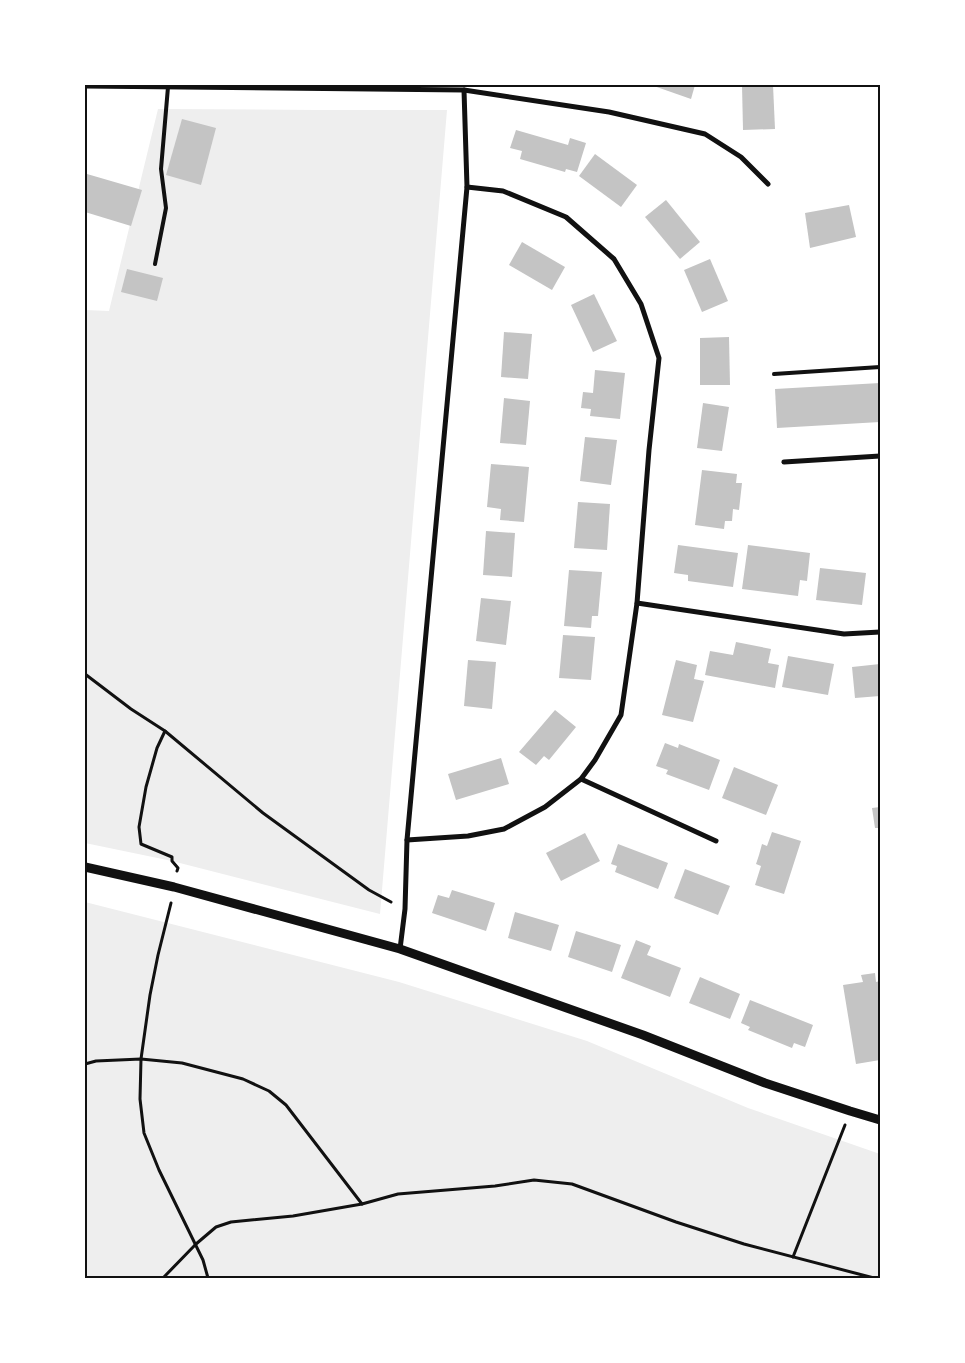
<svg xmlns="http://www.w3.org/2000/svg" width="965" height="1363" font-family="'Archivo Narrow',sans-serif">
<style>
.green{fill:#eee}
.building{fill:#c4c4c4}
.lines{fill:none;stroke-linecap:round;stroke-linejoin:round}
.path{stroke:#111;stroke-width:3}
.service{stroke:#111;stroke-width:4}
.minor{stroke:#111;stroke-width:5}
.tertiary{stroke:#111;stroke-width:9}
.neatline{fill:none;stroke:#111;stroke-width:2}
</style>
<rect width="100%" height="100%" fill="#fff"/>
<g class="green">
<polygon points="158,109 317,110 447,110 380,914 172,861 85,843 85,310 109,311"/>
<polygon points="85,902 399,982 587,1041 748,1108 880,1154 880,1278 85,1278"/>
</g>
<g class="building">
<polygon points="651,85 695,85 691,99"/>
<polygon points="742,85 773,85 775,129 743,130"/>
<polygon points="182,119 216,128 201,185 166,175"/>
<polygon points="516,130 568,145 570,138 586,143 577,172 566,169 565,172 520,159 522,151 510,148"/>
<polygon points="595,154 637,185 621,207 579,176"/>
<polygon points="87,174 142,190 131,226 85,212 85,181"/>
<polygon points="666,200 700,242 680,259 645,217"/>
<polygon points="849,205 856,237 810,248 805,213"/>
<polygon points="522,242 565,267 552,290 509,265"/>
<polygon points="710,259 728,301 702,312 684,270"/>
<polygon points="127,269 163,278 157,301 121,292"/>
<polygon points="594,294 617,341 593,352 571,305"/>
<polygon points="504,332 532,334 528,379 501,377"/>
<polygon points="729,337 730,385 700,385 700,338"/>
<polygon points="595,370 625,373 620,419 590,416 591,409 581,408 583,392 593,393"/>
<polygon points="880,383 880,422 777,428 775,389"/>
<polygon points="504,398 530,401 526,445 500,443"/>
<polygon points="703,403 729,407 722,451 697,448"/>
<polygon points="585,437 617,440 611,485 580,481"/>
<polygon points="491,464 529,467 524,522 500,520 501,509 487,507"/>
<polygon points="702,470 737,474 736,483 742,483 739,510 733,509 732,521 725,521 724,529 695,525"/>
<polygon points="578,502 610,504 607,550 574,548"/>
<polygon points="486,531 515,533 512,577 483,575"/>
<polygon points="678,545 738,553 733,587 688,581 688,575 674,573"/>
<polygon points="748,545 810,553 807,581 800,580 798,596 742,589"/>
<polygon points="820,568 866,573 862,605 816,600"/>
<polygon points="569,570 602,572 598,616 592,616 591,628 564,626"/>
<polygon points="481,598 511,601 506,645 476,641"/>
<polygon points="563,635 595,637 591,680 559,678"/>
<polygon points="736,642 771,649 768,663 779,665 775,688 705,675 710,651 733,655"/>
<polygon points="788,656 834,664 828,695 782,687"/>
<polygon points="468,660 496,662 492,709 464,706"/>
<polygon points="676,660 697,665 694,679 704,681 693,722 662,715"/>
<polygon points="880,664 880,696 855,698 852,667"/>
<polygon points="555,710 576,727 549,760 544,756 536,765 519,752"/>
<polygon points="665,743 678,748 679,744 720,760 709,790 666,774 668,770 656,766"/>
<polygon points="501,758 509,784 456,800 448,774"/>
<polygon points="734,767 778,785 766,815 722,798"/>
<polygon points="880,807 880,828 875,828 872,808"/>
<polygon points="772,832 801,841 784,894 755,885 761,866 756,864 759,855 762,844 767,846"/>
<polygon points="585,833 600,861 561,881 546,853"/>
<polygon points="618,844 668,863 658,889 615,872 617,866 611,864"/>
<polygon points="685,869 730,886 718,915 674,898"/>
<polygon points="452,890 495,903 486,931 432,913 438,895 449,898"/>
<polygon points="515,912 559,925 551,951 508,938"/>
<polygon points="576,931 621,945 612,972 568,957"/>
<polygon points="636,940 651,946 647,955 681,968 670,997 621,978"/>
<polygon points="875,973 876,982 880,981 880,1060 856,1064 843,985 863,982 861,975"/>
<polygon points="700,977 740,994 730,1019 689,1003"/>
<polygon points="750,1000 813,1025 805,1047 794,1043 792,1048 748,1030 750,1027 741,1023"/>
</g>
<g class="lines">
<g class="path">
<polyline points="85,674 131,709 165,731 263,813 369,890 391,902"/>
<polyline points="165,731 157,748 146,787 139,827 141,844 172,857 172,861 178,868 177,871"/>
<polyline points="171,903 158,955 150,995 141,1059 140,1099 144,1133 159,1170 203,1260 208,1278"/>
<polyline points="85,1064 96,1061 141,1059 182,1063 243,1079 269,1091 286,1105 362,1204"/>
<polyline points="793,1257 845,1125"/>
<polyline points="163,1278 196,1244 216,1227 231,1222 293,1216 362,1204 398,1194 495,1186 534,1180 572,1184 676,1222 744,1244 874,1278"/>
</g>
<g class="service">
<polyline points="155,264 166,208 161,169 168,87"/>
<polyline points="774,374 880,367"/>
</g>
<g class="minor">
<polyline points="85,86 464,90 609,112 705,134 741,157 768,184"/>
<polyline points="784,462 880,456"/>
<polyline points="637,603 844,634 880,632"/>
<polyline points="581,779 716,841"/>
<polyline points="407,840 468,836 504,829 545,807 581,779 595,760 621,715 637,603 649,450 659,358 641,304 614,259 566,217 503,191 467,187"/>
<polyline points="400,949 405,909 407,840 467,187 464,90"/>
</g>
<polyline class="tertiary" points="85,867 174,887 400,949 643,1035 765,1083 850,1111 880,1120"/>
</g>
<rect width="965" height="1363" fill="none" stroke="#ffffff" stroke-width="172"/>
<rect x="86" y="86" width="793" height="1191" class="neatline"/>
</svg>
